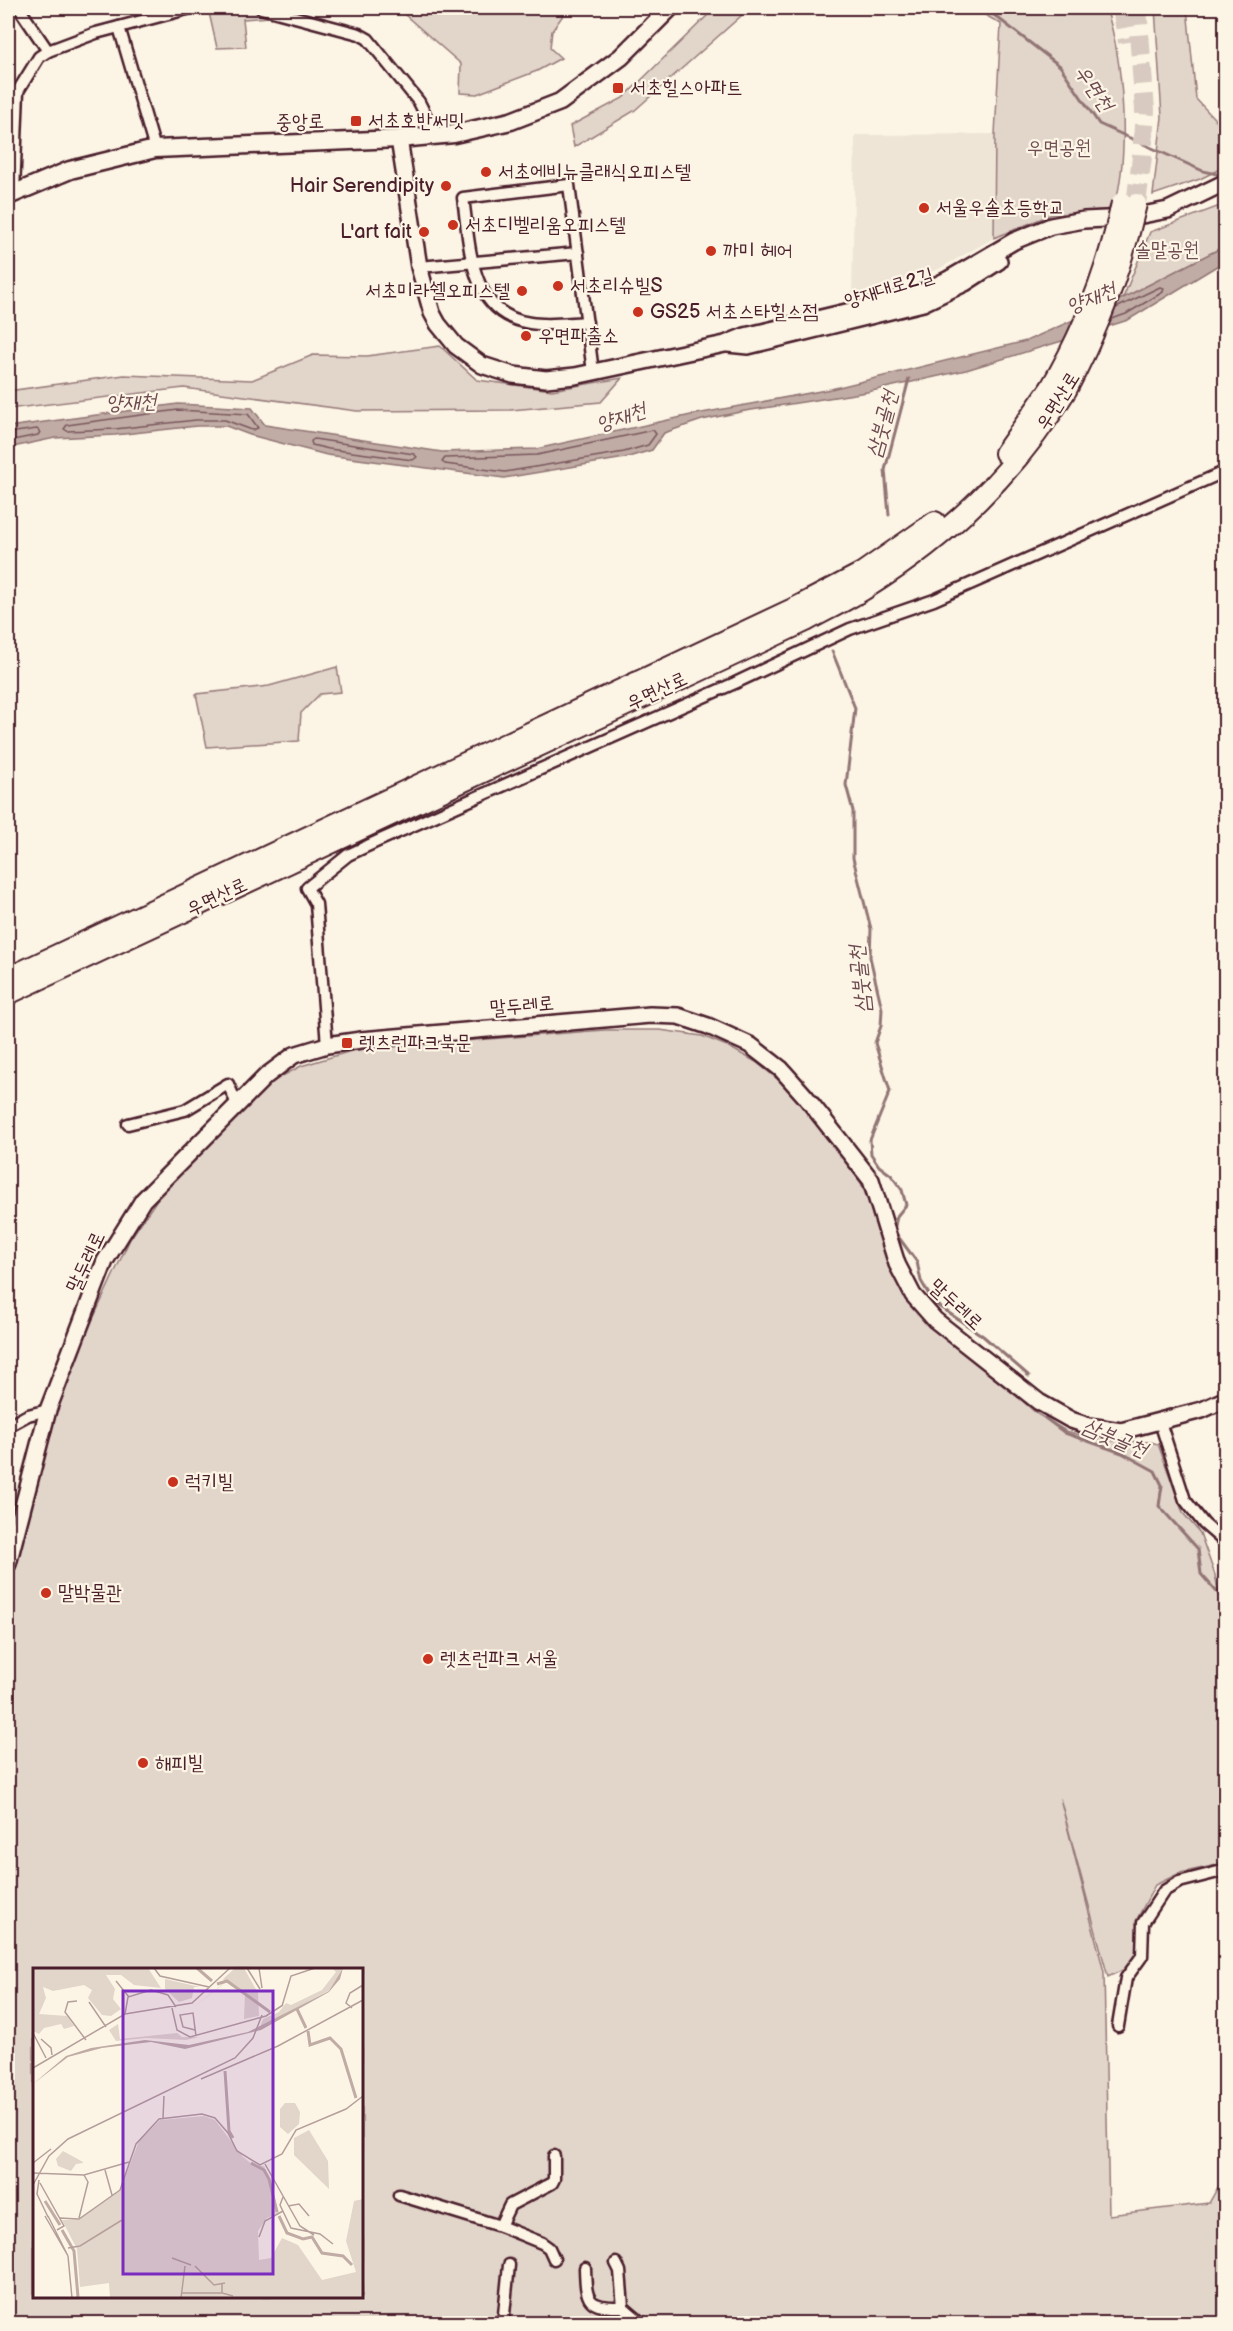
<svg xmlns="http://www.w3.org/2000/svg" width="1233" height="2331" font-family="'Balsamiq Sans','Poor Story',sans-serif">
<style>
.built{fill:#eee5d7}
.green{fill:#e2d5ca;stroke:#967a7a;stroke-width:1.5;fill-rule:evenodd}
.water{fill:#c0aca5;stroke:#917474;stroke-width:1.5}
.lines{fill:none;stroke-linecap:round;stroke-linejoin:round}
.shore{stroke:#79575c;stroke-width:1.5}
.stream{stroke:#917474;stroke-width:3}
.highway-tunnel{stroke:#d8cac0;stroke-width:20;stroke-dasharray:20 10;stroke-linecap:butt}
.street-casing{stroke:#4a1f2b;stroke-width:15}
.secondary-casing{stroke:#4a1f2b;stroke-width:20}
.primary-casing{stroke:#4a1f2b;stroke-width:21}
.highway-casing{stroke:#4a1f2b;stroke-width:24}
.street{stroke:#fcf5e5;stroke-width:10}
.secondary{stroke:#fcf5e5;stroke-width:15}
.primary{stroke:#fcf5e5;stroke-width:16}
.highway{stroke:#fcf5e5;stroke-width:20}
.highway-bridge-casing{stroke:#4a1f2b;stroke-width:24;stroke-linecap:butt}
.highway-bridge{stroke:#fcf5e5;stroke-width:20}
.poi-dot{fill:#c8321e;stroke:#fcf5e5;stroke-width:2}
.labels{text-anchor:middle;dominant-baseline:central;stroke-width:4.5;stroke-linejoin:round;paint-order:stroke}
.poi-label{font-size:20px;fill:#4a1f2b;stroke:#fcf5e5;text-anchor:start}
.street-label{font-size:20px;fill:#4a1f2b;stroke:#fcf5e5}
.park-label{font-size:20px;fill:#704c53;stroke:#fcf5e5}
.water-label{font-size:21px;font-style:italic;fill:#6d4950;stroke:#fcf5e5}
.inset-river{fill:none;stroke:#c0aca5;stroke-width:3}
.inset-road{fill:none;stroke:#b59f9b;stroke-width:1.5}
.view{fill:#7b2cbf;fill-opacity:0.15;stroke:#7b2cbf;stroke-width:3}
.inset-edge{fill:none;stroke:#4a1f2b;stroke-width:3}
</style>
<rect width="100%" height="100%" fill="#fcf5e5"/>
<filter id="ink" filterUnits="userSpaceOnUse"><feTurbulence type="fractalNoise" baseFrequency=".0167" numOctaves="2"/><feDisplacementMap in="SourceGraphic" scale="12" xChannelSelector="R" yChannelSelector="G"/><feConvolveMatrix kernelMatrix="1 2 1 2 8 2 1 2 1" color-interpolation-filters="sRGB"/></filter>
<g filter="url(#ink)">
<polygon class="built" points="995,134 994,238 937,270 852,296 855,135"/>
<g class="green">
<polygon points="208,8 249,8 272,13 270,17 243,19 246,47 217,48"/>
<polygon points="397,8 568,8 552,31 550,48 561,58 537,71 477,94 460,93 461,64"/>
<polygon points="715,8 750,8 634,111 574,147 570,126 623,98"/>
<path d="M973,8h133c18,55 24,145 8,201l-64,6 -56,23 1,-104 6,-110z"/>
<polygon points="1155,8 1187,8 1196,99 1225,130 1226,166 1200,179 1153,195 1162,117"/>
<polygon points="1225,204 1225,246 1123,298 1150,232"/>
<polygon points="440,346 477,380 552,390 622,378 601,402 511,410 357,411 184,388 8,409 8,391 124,375 252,380 313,355 367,356"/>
<polygon points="337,667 341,692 320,694 301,713 299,741 207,747 196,694 269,686"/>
<path d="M605,1030h55l42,6 25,10 29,16 40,32 65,89 45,113 22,30 54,39 55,49 29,17 32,9 53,2 7,2 25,69 17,20 15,42 10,45v236l-8,9 -37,8 -25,12 -19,36 4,27 -15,21 -17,8 -48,-179 44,174 5,243 100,-12 16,-28v148h-1217v-748l38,-145 21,-55 63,-136 32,-47 96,-103 43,-23 57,-17zM34,1970h328v326h-328z"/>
</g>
<polygon class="water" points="1225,246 1225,261 1128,320 1062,341 966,370 867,392 745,411 702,420 664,433 652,450 625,458 504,478 327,455 250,435 226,426 197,426 115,435 55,438 8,448 8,427 178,404 252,408 265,425 442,452 536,449 691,415 831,389 1026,341 1123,298"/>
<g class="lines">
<g class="shore">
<polyline points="1112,319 1126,314 1163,292 1164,288 1160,287 1116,308"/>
<polygon points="178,410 248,414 258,428 252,430 225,420 196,420 115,429 67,431 64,429 67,425"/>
<polygon points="653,430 656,434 648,445 624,452 505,472 445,464 442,462 445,458 537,455"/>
<polyline points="8,433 37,429 40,432 38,435 8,441"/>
<polygon points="314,439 414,454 417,457 413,460 329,449 312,445 311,441"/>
</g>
<g class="stream">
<polyline points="985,8 1060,66 1099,124 1203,171 1226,176"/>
<polyline points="889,515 885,470 909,379"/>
<polyline points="832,651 855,708 846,785 853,811 853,858 871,929 870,957 882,1009 881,1026 875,1043 890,1091 870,1140 871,1154 879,1166 891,1175 902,1190 906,1205 897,1216 894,1231 917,1262 921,1281 934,1303 983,1336 1029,1376"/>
<polyline points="1045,1418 1065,1433 1122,1453 1155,1471 1162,1485 1159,1506 1198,1549 1201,1574 1223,1599 1226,1614"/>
</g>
<g class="highway-tunnel">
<polyline points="1122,8 1128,42"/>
<polyline points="1136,204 1142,157 1145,110 1137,8"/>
</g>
<defs>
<g id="street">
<polyline points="19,8 48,51"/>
<polyline points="261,8 359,34 368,39 419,102 436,136"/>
<polyline points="119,27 155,149"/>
<polyline points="14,192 18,91 39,57 48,51 96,33 191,8"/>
<polyline points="419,267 578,253"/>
<path d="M587,322c-19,1 -38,4 -57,1 -61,-9 -60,-77 -67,-125l106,-13 24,187"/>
<polyline points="327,1045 316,904 307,888 348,855 378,841 735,683 850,629 934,600 1226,471"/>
<polyline points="128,1124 185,1110 228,1084 237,1104"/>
<polyline points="1160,1422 1185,1500 1204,1524 1226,1543"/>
<polyline points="8,1426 28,1415 48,1410"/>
<polyline points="1118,2026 1126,1978 1142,1956 1143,1923 1164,1891 1179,1882 1226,1870"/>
<polyline points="399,2195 500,2226 542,2243 549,2248 554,2259"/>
<polyline points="500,2226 510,2205 552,2183 554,2179 554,2156"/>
<polyline points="616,2263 620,2271 623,2307"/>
<path d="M585,2268c1,33 2,40 38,39l20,17"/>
<polyline points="503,2324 509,2265"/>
</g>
<g id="secondary">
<polyline points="399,139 419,267 432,313 438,324 456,346 482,365 513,375 546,379 575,376 725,344 745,336 914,296 949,279 1014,241 1051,226 1084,220 1127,218 1168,210 1226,182"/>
<polyline points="728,344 748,346 923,303 965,283 999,261"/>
<polyline points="8,1564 48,1410 105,1261 143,1200 266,1076 294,1055 327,1045 361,1040 650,1015 678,1016 708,1026 750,1045 781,1069 805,1096 871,1180 897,1264 913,1295 935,1320 1039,1402 1071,1420 1089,1426 1121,1431 1202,1410 1226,1399"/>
</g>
<polyline id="primary" points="8,196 70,170 155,149 399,139 454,134 511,121 560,102 621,57 670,8"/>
<g id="highway">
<polyline points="1005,453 1050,389"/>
<polyline points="8,978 797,607 862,573 935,522"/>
<path d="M8,994l798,-373c20,-11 41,-21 60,-33 83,-52 149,-115 200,-198"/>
</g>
</defs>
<use href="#street" class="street-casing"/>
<use href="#secondary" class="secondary-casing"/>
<use href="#primary" class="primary-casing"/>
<use href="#highway" class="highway-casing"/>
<use href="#street" class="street"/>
<use href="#secondary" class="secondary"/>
<use href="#primary" class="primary"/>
<use href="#highway" class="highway"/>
<defs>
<g id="highway-bridge">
<path d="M1050,389c35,-59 58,-119 72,-186"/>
<path d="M1066,390c32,-60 55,-120 70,-186"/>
</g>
</defs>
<use href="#highway-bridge" class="highway-bridge-casing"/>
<use href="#highway-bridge" class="highway-bridge"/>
</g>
</g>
<g class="poi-dot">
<rect x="612" y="82" width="12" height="12" rx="3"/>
<rect x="350" y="115" width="12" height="12" rx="3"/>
<circle cx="486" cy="172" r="6"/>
<circle cx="446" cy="186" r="6"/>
<circle cx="924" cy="208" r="6"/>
<circle cx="453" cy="225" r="6"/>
<circle cx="424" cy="232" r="6"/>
<circle cx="711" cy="251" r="6"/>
<circle cx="558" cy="286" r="6"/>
<circle cx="522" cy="291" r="6"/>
<circle cx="638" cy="312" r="6"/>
<circle cx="526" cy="336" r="6"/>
<rect x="341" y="1037" width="12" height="12" rx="3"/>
<circle cx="173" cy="1482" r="6"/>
<circle cx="46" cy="1593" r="6"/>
<circle cx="428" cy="1659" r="6"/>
<circle cx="143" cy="1763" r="6"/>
</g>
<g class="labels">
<g class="poi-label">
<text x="630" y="88">서초힐스아파트</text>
<text x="368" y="121">서초호반써밋</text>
<text x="498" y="172">서초에비뉴클래식오피스텔</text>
<text x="434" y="186" text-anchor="end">Hair Serendipity</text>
<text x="936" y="208">서울우솔초등학교</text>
<text x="465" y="225">서초디벨리움오피스텔</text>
<text x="412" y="232" text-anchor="end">L'art fait</text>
<text x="723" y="251">까미 헤어</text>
<text x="570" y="286">서초리슈빌S</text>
<text x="510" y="291" text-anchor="end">서초미라쉘오피스텔</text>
<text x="650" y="312">GS25 서초스타힐스점</text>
<text x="538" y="336">우면파출소</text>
<text x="359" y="1043">렛츠런파크북문</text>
<text x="185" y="1482">럭키빌</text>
<text x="58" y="1593">말박물관</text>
<text x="440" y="1659">렛츠런파크 서울</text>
<text x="155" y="1763">해피빌</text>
</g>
<g class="street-label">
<text transform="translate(300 122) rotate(-2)">중앙로</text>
<text transform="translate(889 288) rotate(-17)">양재대로2길</text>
<text transform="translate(1058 401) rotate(-58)">우면산로</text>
<text transform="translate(657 691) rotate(-25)">우면산로</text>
<text transform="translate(217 897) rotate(-25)">우면산로</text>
<text transform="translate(522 1006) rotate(-5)">말두레로</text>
<text transform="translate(86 1262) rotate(-65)">말두레로</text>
<text transform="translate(956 1305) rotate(43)">말두레로</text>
</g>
<g class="park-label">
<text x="1059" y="148">우면공원</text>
<text x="1167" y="250">솔말공원</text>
</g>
<g class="water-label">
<text transform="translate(1094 88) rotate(55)">우면천</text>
<text transform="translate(1091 298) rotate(-21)">양재천</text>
<text transform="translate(131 402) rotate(-2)">양재천</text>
<text transform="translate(621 417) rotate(-18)">양재천</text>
<text transform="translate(882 424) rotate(-75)">삼붓골천</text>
<text transform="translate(860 979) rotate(-96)">삼붓골천</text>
<text transform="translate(1115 1438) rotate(23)">삼붓골천</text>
</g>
</g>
<g transform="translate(33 1968)">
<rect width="330" height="330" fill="#fcf5e5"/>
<path d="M115,0l13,20 -27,-3 -13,-10h-15l9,14 -2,10 8,10 -10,7 -9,-1 -14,-17 4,-8 -8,-5 -31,6 -10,-4 3,11 -7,16 28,2 7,10 -10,3 -3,-5 -17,4 -5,6 -6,-3v-62zM211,0l14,25 1,23 -15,3 1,-25 -19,-12 -33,26 32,-26 -2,-3 11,-10zM299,0h11l-13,22 -70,37 3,-8 16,-7 7,-9 5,2 31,-15 14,-18zM132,11l35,8h-6l-2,11 -13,4 -14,-13zM85,56l2,15 57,-6 5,4h17l-13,3 -40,-2 -30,3 -7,-11zM252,135h10l5,9 -1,12 -11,10 -8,-7v-18zM171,148l11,4 28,37 10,8 11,1 5,11 10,36 -12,5 -9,13 1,29 12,-2 11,-20 16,7 24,35 34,-8 -10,-31 8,-40 9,-2v99h-253l-1,-15 -29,4 -3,-38 -15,-29 17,-1 41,-28 19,-50 21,-21zM276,162l19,31 1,28 -35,-34v-17zM30,183l20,11v1l-7,1 -5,7 -13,-5 -2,-7z" fill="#e2d5ca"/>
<path d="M310,0l-3,11 -11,13 -68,38 -76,19 -34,-7 -49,6 -34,9 -35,27 33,-28 25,-8 54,-8 44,5 59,-13 81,-41z" fill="#c0aca5"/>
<path class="inset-river" d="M164,0l15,13M184,16l10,-3 43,31M264,41l9,19M275,63l2,14 20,-7 11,11 15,49M192,103l4,60 4,7M218,195l13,7 5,9 8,33M12,233l15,24M246,248l8,17 16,6 9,-2 10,16 21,3 9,9M29,262l12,21 4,46"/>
<path class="inset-road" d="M121,0l6,8 49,11M214,0l13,21M226,0l3,20M83,13l13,16M44,33l-9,1 -3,10 21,28M56,34l17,25M249,38l9,-30 24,-8M139,40l5,22 13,7 76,-21 17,-11M319,40l-6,-5 4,-10 13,-8M92,46l3,-17 23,-7 17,5 8,12M162,62l-12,-3 -3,-12 13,-2 3,23M0,65l13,25M8,71l10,9 1,7M0,100l92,-54 67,-11 38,-35M168,111l77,-33 85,-46M130,150l1,-22M0,195l18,-14M232,196l35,62 14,9M72,202l7,25M0,205l51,2 45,-13M6,212l-2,14 11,23M7,215l24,43 -7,4M0,217l16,-29 19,-17 167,-81 18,-20 9,-23M250,229l-3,8 11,23 29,6 13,10M255,238l11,-2 10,12M12,248l23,40 -20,-40M27,250l19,1 41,-29 16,-46 23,-25 43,-5 13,4 13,15 9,18 23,14 22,-11 14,-24 50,-21 17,-13M46,250l9,-36 -4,-7M226,269l6,-16 18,-10M35,280l12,-2 42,-26M35,288l4,42M139,290l19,7M162,298l19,19 11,-2M189,315v10l11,3M149,325h40M148,330l4,-32"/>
<path class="view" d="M90,23h150v283h-150z"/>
<rect width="330" height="330" class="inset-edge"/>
</g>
<rect width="1233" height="2331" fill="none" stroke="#fcf5e5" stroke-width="30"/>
<rect x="15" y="15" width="1203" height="2301" fill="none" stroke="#4a1f2b" stroke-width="2" filter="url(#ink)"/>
</svg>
